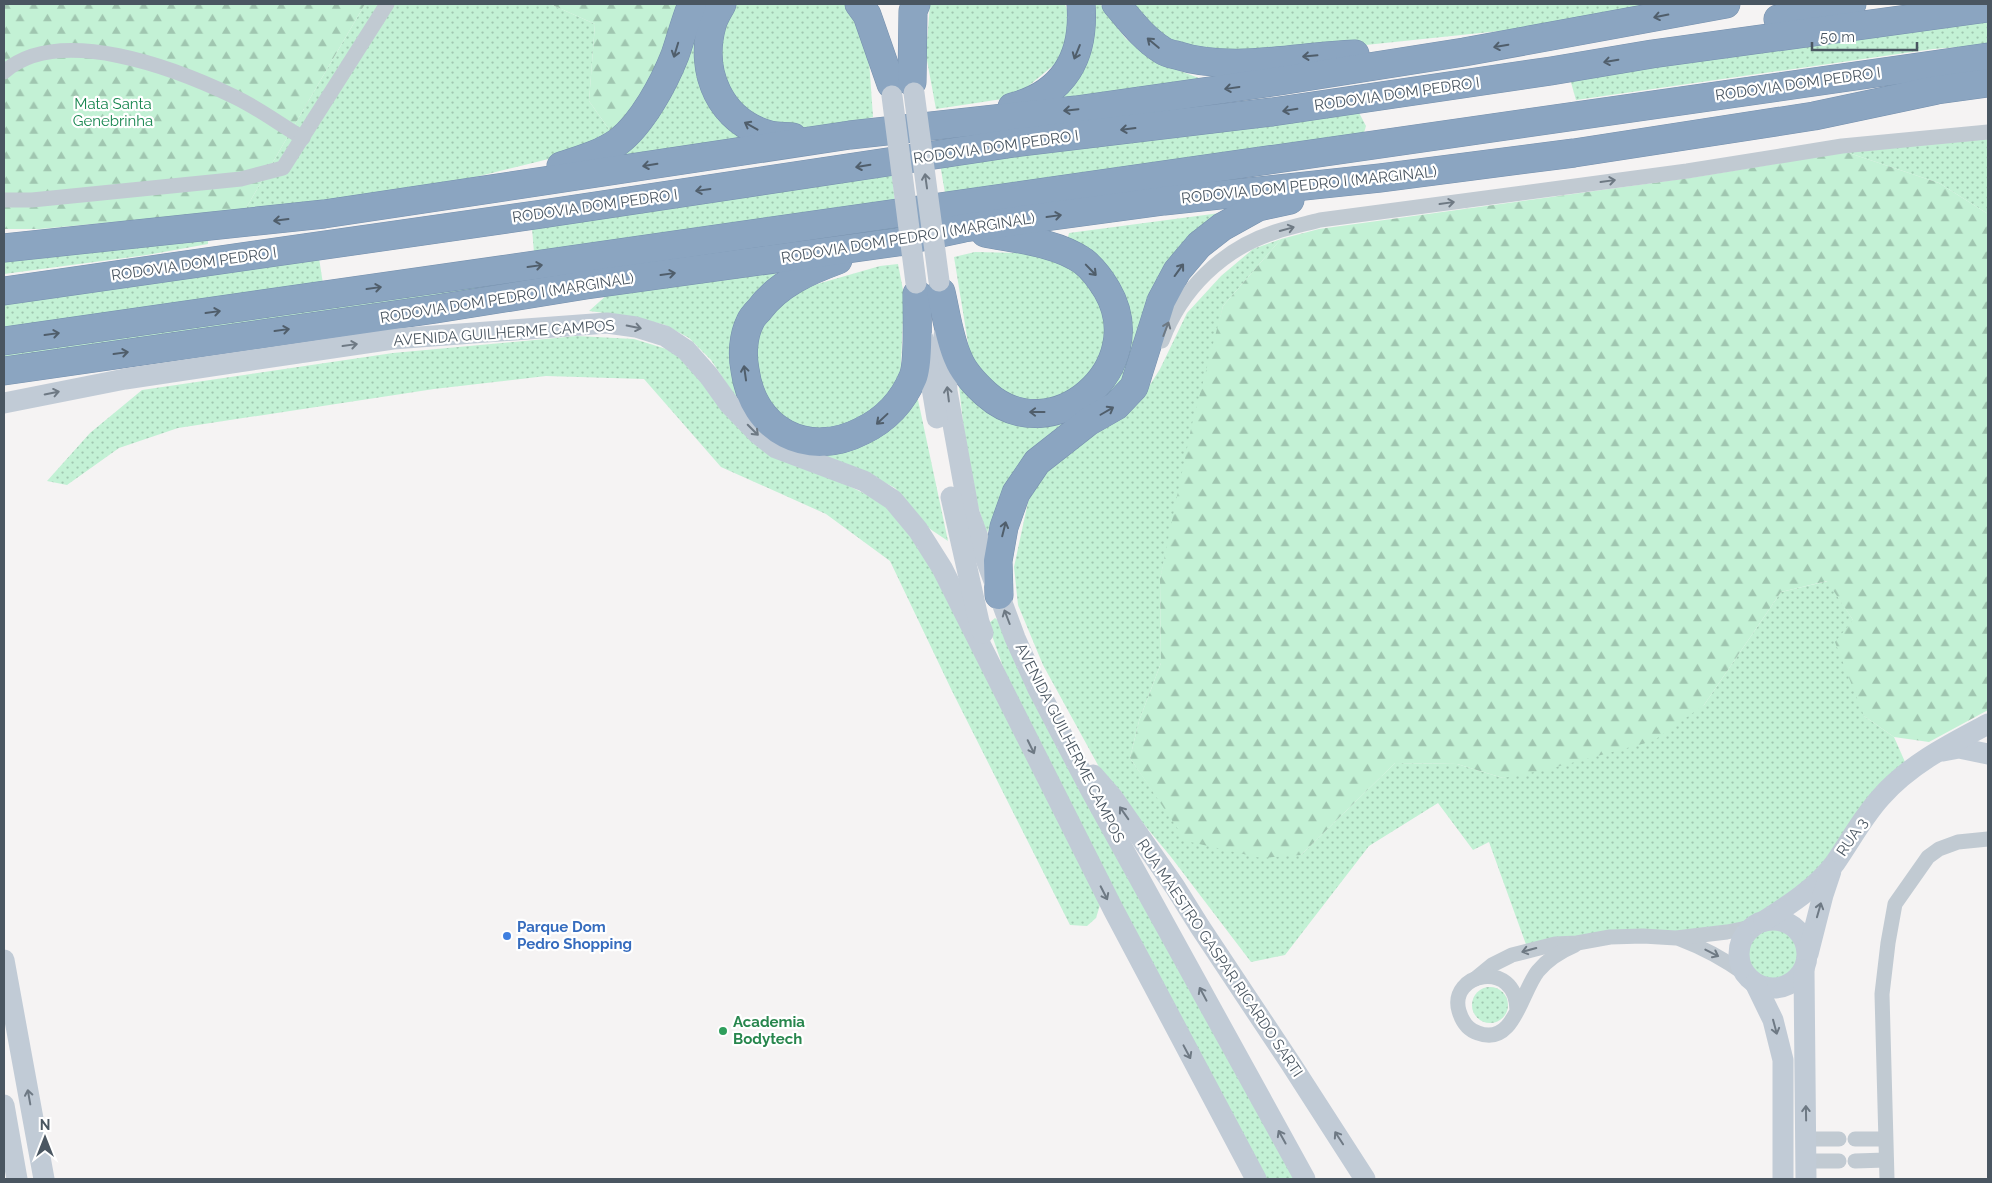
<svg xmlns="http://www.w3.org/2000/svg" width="1992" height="1183" font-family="Raleway,sans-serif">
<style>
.grass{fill:url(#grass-dots)}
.forest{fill:url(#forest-firs)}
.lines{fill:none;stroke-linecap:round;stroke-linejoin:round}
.highway-casing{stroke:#7690ad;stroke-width:29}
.street{stroke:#c1cad2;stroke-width:15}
.secondary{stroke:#c1cbd6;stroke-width:21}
.highway{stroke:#8ba5c1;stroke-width:28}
.secondary-bridge{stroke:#c1cbd6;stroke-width:21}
.oneway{stroke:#505e6b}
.oneway2{stroke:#6e7984}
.oneway3{stroke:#6e7983}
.shop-dot{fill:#3f7fe0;stroke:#fff;stroke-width:2}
.leisure-dot{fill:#2e9e5b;stroke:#fff;stroke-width:2}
.labels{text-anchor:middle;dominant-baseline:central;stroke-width:4.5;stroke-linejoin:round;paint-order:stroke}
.street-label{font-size:15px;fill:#4a5661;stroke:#fff}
.park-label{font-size:15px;fill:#17864f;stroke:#fff}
.shop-label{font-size:15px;font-weight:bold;fill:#366cbe;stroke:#fff;text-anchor:start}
.leisure-label{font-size:15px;font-weight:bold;fill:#27864d;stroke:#fff;text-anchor:start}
</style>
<defs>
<pattern id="grass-dots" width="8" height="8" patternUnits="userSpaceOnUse" patternTransform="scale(1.25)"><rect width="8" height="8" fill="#c3f1d5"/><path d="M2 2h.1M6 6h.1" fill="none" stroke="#a0c6b0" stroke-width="1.8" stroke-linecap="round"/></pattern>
<pattern id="forest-firs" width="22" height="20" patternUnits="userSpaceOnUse" patternTransform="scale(1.25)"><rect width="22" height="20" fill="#c3f1d5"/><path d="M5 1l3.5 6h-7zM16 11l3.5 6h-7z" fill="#a0c6b0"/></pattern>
</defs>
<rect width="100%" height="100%" fill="#f5f3f3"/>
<g class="grass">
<polygon points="365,4 550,4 595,24 589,101 618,142 423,190 245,210"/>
<polygon points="701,4 718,4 705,23 748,140 618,159"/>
<polygon points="735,4 844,4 857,19 869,60 873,117 846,125 804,130 746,116 718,78 717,33"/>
<polygon points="930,4 1065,4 1071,22 1061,59 1026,88 1009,98 936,109 926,55"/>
<polygon points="1085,4 1100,4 1126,39 1162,64 1204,80 1052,101"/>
<polygon points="1122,4 1651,4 1509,30 1204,62 1150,40"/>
<polygon points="1988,17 1988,45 1933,49 1576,100 1570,79"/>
<polygon points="1357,109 1366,126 1363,136 945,193 940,164"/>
<polygon points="1988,139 1988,214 1939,183 1846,152"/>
<polygon points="892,175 895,202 534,253 532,228"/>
<path d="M1235,211l-44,32 -60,138 -133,125 -11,27c-19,-49 -23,-104 -29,-156l79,47 89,-71 -59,-111 2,-9z"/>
<polygon points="898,225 899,233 4,359 4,352"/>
<polygon points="208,239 208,244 147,255 4,274 4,256"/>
<polygon points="1281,239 1223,306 1160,579 1161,663 1139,721 1130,758 1159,800 1301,855 1395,763 1457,764 1503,778 1704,705 1781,592 1828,581 1853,620 1864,716 1894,737 1909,771 1838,858 1764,921 1528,950 1489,842 1473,850 1438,803 1369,846 1285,955 1251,962 1171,857 1104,776 1043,665 1018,605 1014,567 1028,502 1042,475 1070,449 1099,432 1143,396 1160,369 1187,313 1221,276 1253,249"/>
<polygon points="975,252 1052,254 1086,275 1107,306 1110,344 1093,376 1063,397 1028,402 999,391 970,355 954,257"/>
<polygon points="319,258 323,284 4,330 4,303"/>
<polygon points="898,264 904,295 900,386 872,421 824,434 782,425 760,387 754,348 770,310 800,289 880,266"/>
<polygon points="778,272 753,295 755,418 857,446 892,429 917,395 948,541 930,529 895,488 867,473 838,464 752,422 711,360 689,338 665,325 635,317 589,311 608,294"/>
<polygon points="577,336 634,339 676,352 818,471 888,505 942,579 1100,905 1096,918 1087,926 1070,925 952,691 890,561 826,514 721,467 644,379 546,376 434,389 178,428 119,448 67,485 47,481 90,433 142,390 393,353"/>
<polygon points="995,618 1000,622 1299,1179 1261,1179 1009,684 988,624"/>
<circle cx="1773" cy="954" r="28"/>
<circle cx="1490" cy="1005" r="18"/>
</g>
<g class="forest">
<polygon points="4,4 365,4 245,210 39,229 4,229"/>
<polygon points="550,4 681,4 670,65 618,142 589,101 595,24"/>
<polygon points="1846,152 1939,183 1988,214 1988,710 1929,742 1894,737 1864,716 1835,642 1853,620 1827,581 1781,592 1704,705 1653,741 1549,769 1503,778 1457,764 1395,763 1301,855 1261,858 1186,841 1130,758 1139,721 1161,663 1160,579 1192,424 1223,306 1281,239 1319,229 1696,177"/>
</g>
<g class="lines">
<defs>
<g id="highway">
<path d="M722,4c-3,6 -8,13 -10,21 -13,47 8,97 58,110 7,2 16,1 23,2"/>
<polyline points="859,4 867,15 891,84"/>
<path d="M1116,4c14,16 27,34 46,46 4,3 9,4 14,5 55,18 121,1 179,-1"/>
<polyline points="1778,19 1852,4"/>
<polyline points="912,82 913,11 916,4"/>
<path d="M1012,107c53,-13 73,-51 69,-103"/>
<path d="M561,166c19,-6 40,-12 57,-24 24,-18 46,-59 57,-87 6,-17 10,-34 17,-51"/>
<polyline points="4,248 324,214 850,135 1076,110 1280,81 1464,52 1726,4"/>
<path d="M838,260c-30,11 -60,24 -79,50 -3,3 -7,7 -9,12 -7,14 -8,33 -5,48 8,61 63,89 117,61 23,-11 41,-30 51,-54 6,-15 4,-64 4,-83"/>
<polyline points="4,291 542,214 1014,143 1272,112 1551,71 1652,54 1988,8"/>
<path d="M941,292c5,21 8,46 17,66 5,13 17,26 28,36 66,59 166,-27 121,-104 -6,-10 -15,-22 -24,-29 -27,-19 -67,-22 -98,-28"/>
<polyline points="4,341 1988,57"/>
<polyline points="4,371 436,309 586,285 898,242 964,228 1164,201 1380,178 1574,153 1814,116 1937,90 1988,83"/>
<polyline points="999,595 998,561 1004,527 1016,493 1037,462 1088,422 1116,406 1134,387 1161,301 1177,271 1199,245 1222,227 1258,207 1290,200"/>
</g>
</defs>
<use href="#highway" class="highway-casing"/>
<g class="street">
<path d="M4,72c55,-49 173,-3 231,25 23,11 46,28 68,41"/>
<polyline points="4,200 32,200 241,179 283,168 387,4"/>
<path d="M1162,341c19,-51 60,-92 113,-109 15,-5 30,-8 45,-12l367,-49 155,-25 146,-14"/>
<path d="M1680,939c24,9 44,20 65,35"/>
<polyline points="1475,979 1492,965 1512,955 1555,944 1577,943 1610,937 1643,936 1676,938 1727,932 1752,927"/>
<path d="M1517,1010c-1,-52 -69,-37 -58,1 3,10 9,19 19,22 36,14 43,-41 60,-62 10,-12 23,-20 37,-26"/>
<polyline points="1806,1139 1839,1139"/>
<polyline points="1855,1139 1885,1139"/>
<polyline points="1806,1161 1839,1161"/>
<polyline points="1855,1161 1886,1160"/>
<polyline points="1887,1179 1882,994 1888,943 1895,904 1928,857 1939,849 1958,842 1988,839"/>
</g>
<g class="secondary">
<polyline points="944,335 947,391 969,513 1015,638 1038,689 1089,787 1305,1179"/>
<polyline points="924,340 937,418"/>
<polyline points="4,403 125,379 393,339 607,323 636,327 665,336 686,350 709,376 729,404 758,434 776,448 864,481 893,500 918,530 942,568 1113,909 1256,1179"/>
<polyline points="951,497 979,622 983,633"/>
<polyline points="1943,751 1959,748 1988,754"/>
<polyline points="1093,775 1113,798 1175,887 1200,927 1291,1064 1365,1179"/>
<circle cx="1773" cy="954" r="34"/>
<path d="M1764,921c25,-16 53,-34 71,-58 16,-23 27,-45 46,-66 29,-33 69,-53 107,-73"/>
<polyline points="1808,954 1823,895 1831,871"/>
<polyline points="4,960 44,1179"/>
<polyline points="1804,970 1806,1179"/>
<polyline points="1755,983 1773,1020 1783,1060 1783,1179"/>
<polyline points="4,1105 17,1179"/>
</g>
<use href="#highway" class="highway"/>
<g class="secondary-bridge">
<polyline points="914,93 939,281"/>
<polyline points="892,96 916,283"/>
</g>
</g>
<defs><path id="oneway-shaft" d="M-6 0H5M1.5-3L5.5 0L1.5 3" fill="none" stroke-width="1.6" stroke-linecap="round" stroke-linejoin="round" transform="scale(1.25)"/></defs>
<g class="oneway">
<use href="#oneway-shaft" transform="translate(1661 16) rotate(169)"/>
<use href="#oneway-shaft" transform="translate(1153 43) rotate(-140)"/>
<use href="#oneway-shaft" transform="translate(1501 46) rotate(170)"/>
<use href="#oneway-shaft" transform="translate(676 50) rotate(107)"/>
<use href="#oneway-shaft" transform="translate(1077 52) rotate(112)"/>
<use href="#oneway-shaft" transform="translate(1310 56) rotate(175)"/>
<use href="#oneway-shaft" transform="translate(1611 61) rotate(170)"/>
<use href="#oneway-shaft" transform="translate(1232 88) rotate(172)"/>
<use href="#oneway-shaft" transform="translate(1071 110) rotate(174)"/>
<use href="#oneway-shaft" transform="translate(1290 110) rotate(171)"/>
<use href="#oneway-shaft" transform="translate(751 126) rotate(-151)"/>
<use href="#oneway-shaft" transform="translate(1128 129) rotate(173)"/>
<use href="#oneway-shaft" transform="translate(650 165) rotate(171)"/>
<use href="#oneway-shaft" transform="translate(863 166) rotate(171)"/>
<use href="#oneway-shaft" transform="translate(703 190) rotate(172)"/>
<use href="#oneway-shaft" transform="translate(1054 216) rotate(-8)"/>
<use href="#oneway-shaft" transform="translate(281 220) rotate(173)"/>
<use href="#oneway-shaft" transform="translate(535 266) rotate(-8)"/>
<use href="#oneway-shaft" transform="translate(1091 270) rotate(46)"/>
<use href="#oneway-shaft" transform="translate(1179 270) rotate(-54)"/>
<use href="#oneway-shaft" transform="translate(668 274) rotate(-8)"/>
<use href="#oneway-shaft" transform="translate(374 288) rotate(-8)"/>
<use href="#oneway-shaft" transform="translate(213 312) rotate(-8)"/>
<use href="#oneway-shaft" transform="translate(282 330) rotate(-8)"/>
<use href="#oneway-shaft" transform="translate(52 334) rotate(-8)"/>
<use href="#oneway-shaft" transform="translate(121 353) rotate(-8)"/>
<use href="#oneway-shaft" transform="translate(745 373) rotate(-98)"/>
<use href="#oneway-shaft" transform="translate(1107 411) rotate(-30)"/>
<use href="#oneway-shaft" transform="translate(1037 412) rotate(180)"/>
<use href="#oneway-shaft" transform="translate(882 419) rotate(137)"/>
<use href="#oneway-shaft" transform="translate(1004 529) rotate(-76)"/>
</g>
<g class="oneway2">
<use href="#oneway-shaft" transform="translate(926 181) rotate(-98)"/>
<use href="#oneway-shaft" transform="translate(634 327) rotate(11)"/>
<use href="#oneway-shaft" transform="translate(350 345) rotate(-8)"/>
<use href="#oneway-shaft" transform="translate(52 393) rotate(-11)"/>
<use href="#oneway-shaft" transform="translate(948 394) rotate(-97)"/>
<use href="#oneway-shaft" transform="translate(753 430) rotate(45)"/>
<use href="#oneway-shaft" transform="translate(1007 617) rotate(-111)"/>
<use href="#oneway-shaft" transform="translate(1031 747) rotate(64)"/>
<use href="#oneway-shaft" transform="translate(1124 813) rotate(-125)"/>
<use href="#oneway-shaft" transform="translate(1104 893) rotate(63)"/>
<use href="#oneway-shaft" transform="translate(1819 910) rotate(-74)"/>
<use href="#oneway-shaft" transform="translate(1203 994) rotate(-118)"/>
<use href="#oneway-shaft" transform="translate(1775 1027) rotate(75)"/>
<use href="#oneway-shaft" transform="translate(1187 1052) rotate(62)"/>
<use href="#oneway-shaft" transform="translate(29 1097) rotate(-100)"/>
<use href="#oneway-shaft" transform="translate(1806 1113) rotate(-91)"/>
<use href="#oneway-shaft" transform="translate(1282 1137) rotate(-119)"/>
<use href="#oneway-shaft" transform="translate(1339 1138) rotate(-123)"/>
</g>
<g class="oneway3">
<use href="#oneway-shaft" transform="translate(1608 181) rotate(-8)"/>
<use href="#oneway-shaft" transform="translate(1447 203) rotate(-8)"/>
<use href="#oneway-shaft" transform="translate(1287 229) rotate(-15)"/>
<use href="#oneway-shaft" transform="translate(1166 329) rotate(-69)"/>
<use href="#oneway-shaft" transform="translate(1529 950) rotate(165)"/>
<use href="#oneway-shaft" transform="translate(1712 953) rotate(27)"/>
</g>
<circle class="shop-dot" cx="507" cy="936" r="5"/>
<circle class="leisure-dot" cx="723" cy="1031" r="5"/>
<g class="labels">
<g class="street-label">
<text transform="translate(1798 84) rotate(-8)">RODOVIA DOM PEDRO I</text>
<text transform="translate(1397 94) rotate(-8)">RODOVIA DOM PEDRO I</text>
<text transform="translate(996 147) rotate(-8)">RODOVIA DOM PEDRO I</text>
<text transform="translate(1309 185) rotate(-6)">RODOVIA DOM PEDRO I (MARGINAL)</text>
<text transform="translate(595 206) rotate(-8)">RODOVIA DOM PEDRO I</text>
<text transform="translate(908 238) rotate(-9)">RODOVIA DOM PEDRO I (MARGINAL)</text>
<text transform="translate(194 264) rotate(-8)">RODOVIA DOM PEDRO I</text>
<text transform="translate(507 298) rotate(-9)">RODOVIA DOM PEDRO I (MARGINAL)</text>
<text transform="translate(504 333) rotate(-4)">AVENIDA GUILHERME CAMPOS</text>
<text transform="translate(1070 743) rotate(63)">AVENIDA GUILHERME CAMPOS</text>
<text transform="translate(1852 837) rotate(-56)">RUA 3</text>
<text transform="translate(1220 958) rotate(56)">RUA MAESTRO GASPAR RICARDO SARTI</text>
</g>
<g class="park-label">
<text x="113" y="104">Mata Santa<tspan x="113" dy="17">Genebrinha</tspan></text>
</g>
<g class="shop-label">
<text x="517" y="927">Parque Dom<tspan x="517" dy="17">Pedro Shopping</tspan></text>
</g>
<g class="leisure-label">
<text x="733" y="1022">Academia<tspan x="733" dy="17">Bodytech</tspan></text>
</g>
</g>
<rect width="1992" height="1183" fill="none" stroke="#4a5661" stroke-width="10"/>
<g transform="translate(45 1138)" stroke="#ffffff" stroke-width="4" paint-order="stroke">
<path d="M0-4L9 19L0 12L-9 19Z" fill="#4a5661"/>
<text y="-8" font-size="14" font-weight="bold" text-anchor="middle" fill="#4a5661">N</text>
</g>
<path d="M1812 42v8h105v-8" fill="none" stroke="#4a5661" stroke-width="2.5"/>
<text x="1820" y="42" font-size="15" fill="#4a5661" stroke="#ffffff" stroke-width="4" paint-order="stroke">50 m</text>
</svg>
